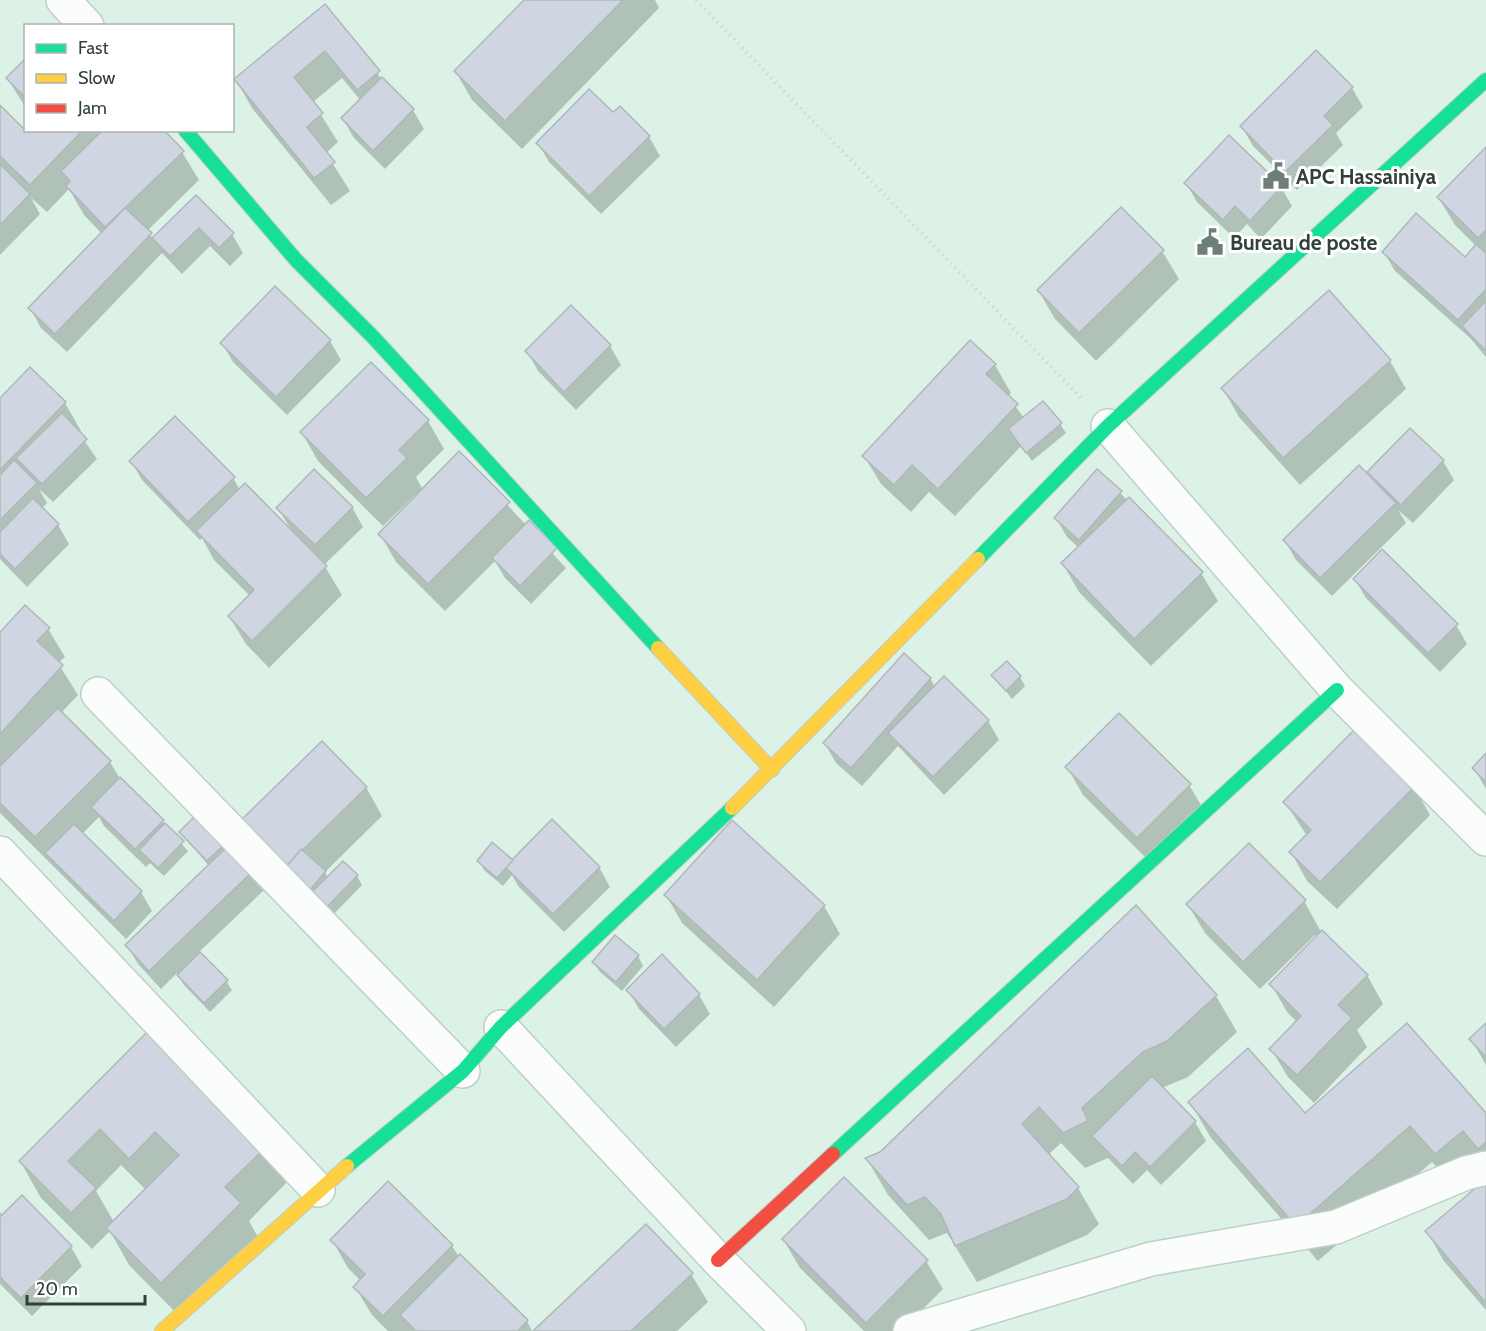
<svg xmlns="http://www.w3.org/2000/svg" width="1486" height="1331" font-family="Cabin,sans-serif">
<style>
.shadow{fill:#0003;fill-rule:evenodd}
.building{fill:#cfd6e2;stroke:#afb8b9;stroke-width:1.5}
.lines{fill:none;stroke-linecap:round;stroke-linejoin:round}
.street-casing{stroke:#becfc6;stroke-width:36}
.fast-casing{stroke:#becfc6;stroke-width:16}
.slow-casing{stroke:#becfc6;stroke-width:16}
.jam-casing{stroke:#becfc6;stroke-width:16}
.path{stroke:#d3d8d5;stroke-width:4;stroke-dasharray:1.5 4.5;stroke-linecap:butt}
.street{stroke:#fafdfb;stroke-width:33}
.fast{stroke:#16e098;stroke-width:14}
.slow{stroke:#ffcf43;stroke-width:14}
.jam{stroke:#f24e42;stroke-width:14}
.labels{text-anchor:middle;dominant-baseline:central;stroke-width:6;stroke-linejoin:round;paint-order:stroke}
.poi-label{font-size:21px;font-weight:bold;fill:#314139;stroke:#fff;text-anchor:start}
</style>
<rect width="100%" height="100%" fill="#ddf2e7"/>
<g class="shadow">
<polygon points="526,0 655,0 659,8 522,149 472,100 456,72"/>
<polygon points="325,6 384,82 413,110 424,129 385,169 354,138 343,119 361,101 342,78 313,102 338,142 326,153 350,191 331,205 252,108 236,80"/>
<polygon points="1316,52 1352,88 1363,107 1336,133 1343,145 1297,190 1253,146 1242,127"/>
<polygon points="26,60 26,108 7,78"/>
<polygon points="0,107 26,133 29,130 161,130 182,152 199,180 147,231 153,239 196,197 232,234 243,253 230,266 210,246 182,274 162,253 67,352 41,328 30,308 102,234 84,215 69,189 47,212 31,198 40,214 0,255"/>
<polygon points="613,115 649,137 660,156 601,214 549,162 538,143"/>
<polygon points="1229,138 1281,187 1292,206 1261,239 1247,224 1234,238 1197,202 1186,183"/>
<polygon points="1486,149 1486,357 1471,339 1395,271 1384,252 1465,259 1476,246 1455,225 1438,197"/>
<polygon points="1162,251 1179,279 1096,361 1055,319 1038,290"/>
<polygon points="571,307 610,346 621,365 576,410 538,371 527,351"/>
<polygon points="330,341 341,360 287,415 233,362 222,343"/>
<polygon points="1390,361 1406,389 1300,485 1239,417 1223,389"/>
<polygon points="995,365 1011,393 1008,396 1024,418 1060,424 1066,433 1032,461 1021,446 955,516 929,492 911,512 881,484 864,456"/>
<polygon points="0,400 65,403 81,431 79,433 97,459 53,502 39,489 47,503 41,509 58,525 69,544 27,587 0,559"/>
<polygon points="428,421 444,449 416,477 423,490 459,453 566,568 531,604 505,578 495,561 445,611 396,562 380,534 418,496 416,494 383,526 318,461 302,433"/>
<polygon points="1410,430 1443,461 1454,480 1413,523 1398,510 1406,523 1332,596 1296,560 1285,541 1375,482 1369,472"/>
<polygon points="131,461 233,478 240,490 291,530 278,508 352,507 363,527 324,565 342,595 269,668 246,644 229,616 250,596 214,560 202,538 200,540 142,480"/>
<polygon points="1098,471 1201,573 1218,601 1151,666 1079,592 1063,564 1079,548 1067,537 1056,518"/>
<polygon points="1355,579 1456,625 1467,644 1440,672 1366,598"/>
<polygon points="48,629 65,657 58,663 78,695 61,713 110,762 120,779 162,821 188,851 164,876 150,863 146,867 104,826 99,817 82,834 141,892 152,911 126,939 0,813 0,634"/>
<polygon points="993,675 1020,677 1025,686 1012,699"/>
<polygon points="930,678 935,687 988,721 999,740 944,795 898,746 862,786 836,763 825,744"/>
<polygon points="1486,756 1486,789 1474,768"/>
<polygon points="1067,767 1189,785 1206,813 1154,866 1083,795"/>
<polygon points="366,787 382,816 325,872 328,878 357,876 362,885 326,922 251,856"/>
<polygon points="1414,787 1430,815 1337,909 1307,881 1291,852 1307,836 1285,802"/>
<polygon points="198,816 253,871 264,890 198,953 226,981 232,990 210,1012 184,985 177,973 161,989 138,964 127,945 209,866 181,833"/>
<polygon points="732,822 824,906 840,934 774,1007 682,923 666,895"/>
<polygon points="479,861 599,867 610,887 564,932 518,886 512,875 503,886 484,870"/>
<polygon points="1304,901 1320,930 1367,975 1383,1004 1357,1030 1367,1047 1314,1103 1288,1077 1271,1049 1297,1022 1287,1012 1271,984 1317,937 1315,935 1260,989 1205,933 1188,905"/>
<polygon points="615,937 638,956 643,966 622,991 599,971 594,962"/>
<polygon points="628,990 699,995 710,1014 676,1047 639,1009"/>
<polygon points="1216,996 1237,1032 1188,1077 1162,1088 1195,1122 1206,1141 1161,1185 1147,1170 1133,1184 1108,1158 1085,1168 1061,1143 1048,1155 1078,1188 1099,1224 1087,1235 977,1282 947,1233 929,1240 888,1195 867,1159"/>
<polygon points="1486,1025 1486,1065 1471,1039"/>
<path d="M150,1031l115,116 21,36 -37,38 11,20 -78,78 -53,-54 -19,-34 -18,18 -51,-51 -21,-37zM121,1165l25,25 -32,32 -18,-31z"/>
<polygon points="1190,1102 1305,1115 1486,1116 1486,1168 1457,1190 1432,1162 1318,1261 1211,1138"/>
<polygon points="388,1183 452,1246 459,1257 527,1321 532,1331 388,1331 372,1315 355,1287 361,1281 348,1268 332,1240"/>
<polygon points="1486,1183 1486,1310 1443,1260 1427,1231"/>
<polygon points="22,1197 71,1247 82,1266 32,1316 0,1284 0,1212 3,1216"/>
<polygon points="783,1239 926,1261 943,1289 901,1331 864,1331 800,1268"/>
<polygon points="691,1274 708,1302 677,1331 535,1331"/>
</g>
<g class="building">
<polygon points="524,0 623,0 505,121 454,71"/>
<polygon points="325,4 380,71 357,90 325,51 294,77 323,113 307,127 335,162 314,178 234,79"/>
<polygon points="1316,50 1353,87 1324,116 1333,125 1285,172 1240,126"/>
<polygon points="26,58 26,98 6,78"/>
<polygon points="382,77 414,109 373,151 341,118"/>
<polygon points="589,89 613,112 620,106 650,136 589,196 536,143"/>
<polygon points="0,105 26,131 83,130 30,185 0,156"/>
<polygon points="103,130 164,130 184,151 105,227 66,186 70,181 61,171"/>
<polygon points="1229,135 1282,186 1250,221 1235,206 1223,220 1184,183"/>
<polygon points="1486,147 1486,230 1478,238 1437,197"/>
<polygon points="0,164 30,194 0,225"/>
<polygon points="196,195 234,233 219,248 199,228 170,256 152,238"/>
<polygon points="1121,207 1164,250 1079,333 1037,290"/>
<polygon points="125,208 152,233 55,334 28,308"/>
<polygon points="1416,213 1465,257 1476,244 1486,253 1486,289 1458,320 1382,252"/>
<polygon points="275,286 331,340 276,397 220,343"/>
<polygon points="1329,290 1391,360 1283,458 1221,388"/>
<polygon points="1486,301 1486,351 1462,326"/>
<polygon points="571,305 611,345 564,392 525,351"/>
<polygon points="970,340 996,364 986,374 1018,404 938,489 912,465 894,485 862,456"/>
<polygon points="371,362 429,420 399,450 407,458 366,498 300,432"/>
<polygon points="30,367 66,402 0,470 0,398"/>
<polygon points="1043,401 1062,423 1026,453 1008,429"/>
<polygon points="62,413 87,439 42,484 16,458"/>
<polygon points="175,416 235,477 188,522 129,461"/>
<polygon points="1410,428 1444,460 1401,505 1367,472"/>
<polygon points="459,451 510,502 428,584 378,534"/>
<polygon points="14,460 37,483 0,520 0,475"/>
<polygon points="1359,465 1396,503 1320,578 1283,540"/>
<polygon points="314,469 353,507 315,545 276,508"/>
<polygon points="1097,469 1122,491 1079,540 1054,518"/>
<polygon points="245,483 327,566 252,641 228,616 254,590 196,531"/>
<polygon points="1129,497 1203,572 1134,639 1061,563"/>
<polygon points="33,498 59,524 15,569 0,554 0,532"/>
<polygon points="529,520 557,548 520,586 492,558"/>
<polygon points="1382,549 1458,624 1428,653 1353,579"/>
<polygon points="25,605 50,628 37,641 63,665 0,734 0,632"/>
<polygon points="904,653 931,678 851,768 823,743"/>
<polygon points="1007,661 1021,676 1006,691 991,675"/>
<polygon points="944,676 989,720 933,777 888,733"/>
<polygon points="58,708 111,761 35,837 0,803 0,766"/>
<polygon points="1119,713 1191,784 1137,838 1065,767"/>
<polygon points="1356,728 1415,786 1320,882 1289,852 1311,830 1283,802"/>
<polygon points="322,741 367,787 278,874 233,828"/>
<polygon points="1486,753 1486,782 1472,768"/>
<polygon points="120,777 164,820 135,849 91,807"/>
<polygon points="198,813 226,843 207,861 179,832"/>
<polygon points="552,819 600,867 553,914 505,867"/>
<polygon points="732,820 825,905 757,980 664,895"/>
<polygon points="165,823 184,841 158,868 139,850"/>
<polygon points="74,824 142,891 114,921 45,853"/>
<polygon points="492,842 513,860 497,878 477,861"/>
<polygon points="1249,843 1306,900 1243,962 1186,904"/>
<polygon points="230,844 254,870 149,971 125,945"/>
<polygon points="301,849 326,871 303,898 278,877"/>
<polygon points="343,861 358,875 320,914 305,899"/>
<polygon points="1136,905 1217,995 1167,1041 1143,1052 1082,1108 1088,1121 1063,1133 1039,1107 1022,1124 1079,1187 1067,1199 955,1246 941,1214 925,1197 907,1205 865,1158 880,1152"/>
<polygon points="1322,930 1368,975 1338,1005 1352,1018 1297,1075 1269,1049 1301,1016 1269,984"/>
<polygon points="615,935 639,955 616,982 592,962"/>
<polygon points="200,952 228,980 204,1003 177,975"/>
<polygon points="662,954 700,994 664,1029 626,990"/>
<polygon points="1407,1023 1486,1113 1486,1142 1478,1149 1463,1131 1435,1154 1410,1126 1296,1226 1188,1102 1248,1048 1305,1113"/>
<polygon points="1486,1023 1486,1057 1469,1039"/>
<polygon points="150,1029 267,1146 225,1187 241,1203 161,1283 106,1228 179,1155 155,1132 129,1159 100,1129 68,1161 96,1188 71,1213 19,1161"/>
<polygon points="1152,1076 1196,1121 1150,1167 1135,1152 1122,1166 1092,1136"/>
<polygon points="844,1177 928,1260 866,1323 782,1239"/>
<polygon points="1485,1180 1486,1180 1486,1303 1425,1231"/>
<polygon points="388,1181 453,1245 383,1316 353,1287 365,1274 330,1240"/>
<polygon points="22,1195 72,1246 21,1298 0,1277 0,1217"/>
<polygon points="646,1224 693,1273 631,1331 533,1331"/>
<polygon points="460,1254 528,1320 518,1331 416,1331 400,1315"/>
</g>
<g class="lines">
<defs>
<g id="street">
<polyline points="63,0 87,26"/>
<polyline points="1108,426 1337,690 1486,839"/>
<polyline points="98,694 463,1071"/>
<polyline points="0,853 318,1190"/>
<polyline points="501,1027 718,1260 789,1331"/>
<polyline points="910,1331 1151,1259 1336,1227 1466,1173 1486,1168"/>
</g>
<g id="fast">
<polyline points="185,130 296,260 374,338 658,648"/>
<polyline points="978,559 1108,426 1486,80"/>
<polyline points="833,1154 1337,690"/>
<polyline points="347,1166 463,1071 501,1027 732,808"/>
</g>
<g id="slow">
<polyline points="658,648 772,770"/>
<polyline points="732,808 978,559"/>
<polyline points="162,1331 347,1166"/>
</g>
<polyline id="jam" points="718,1260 833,1154"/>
</defs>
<use href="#street" class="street-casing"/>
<use href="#fast" class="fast-casing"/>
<use href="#slow" class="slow-casing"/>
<use href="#jam" class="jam-casing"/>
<polyline class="path" points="696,0 1083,400"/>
<use href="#street" class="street"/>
<use href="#fast" class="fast"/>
<use href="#slow" class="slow"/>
<use href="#jam" class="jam"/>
</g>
<defs>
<symbol id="civic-bare" viewBox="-9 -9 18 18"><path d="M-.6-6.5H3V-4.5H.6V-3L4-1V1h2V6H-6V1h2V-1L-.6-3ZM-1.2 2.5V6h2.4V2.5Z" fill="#6d7f76" stroke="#fff" stroke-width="2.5" paint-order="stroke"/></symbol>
</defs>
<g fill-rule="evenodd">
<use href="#civic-bare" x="1257" y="157" width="38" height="38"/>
<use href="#civic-bare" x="1191" y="223" width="38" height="38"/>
</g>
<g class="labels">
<g class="poi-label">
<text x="1296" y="176">APC Hassainiya</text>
<text x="1230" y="242">Bureau de poste</text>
</g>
</g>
<rect x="24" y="24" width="210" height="108" fill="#ffffff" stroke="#adb3b0" stroke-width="1.5"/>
<rect x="36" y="44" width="30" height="9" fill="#16e098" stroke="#adb3b0" stroke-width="1.5"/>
<text x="78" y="54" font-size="18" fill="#314139">Fast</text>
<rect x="36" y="74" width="30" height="9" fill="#ffcf43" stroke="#adb3b0" stroke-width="1.5"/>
<text x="78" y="84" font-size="18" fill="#314139">Slow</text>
<rect x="36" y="104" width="30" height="9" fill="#f24e42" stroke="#adb3b0" stroke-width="1.5"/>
<text x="78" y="114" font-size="18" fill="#314139">Jam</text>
<path d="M27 1295v9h118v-9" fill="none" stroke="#314139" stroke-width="3"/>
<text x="36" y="1295" font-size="18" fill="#314139" stroke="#ffffff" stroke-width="4.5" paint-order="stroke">20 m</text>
</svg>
